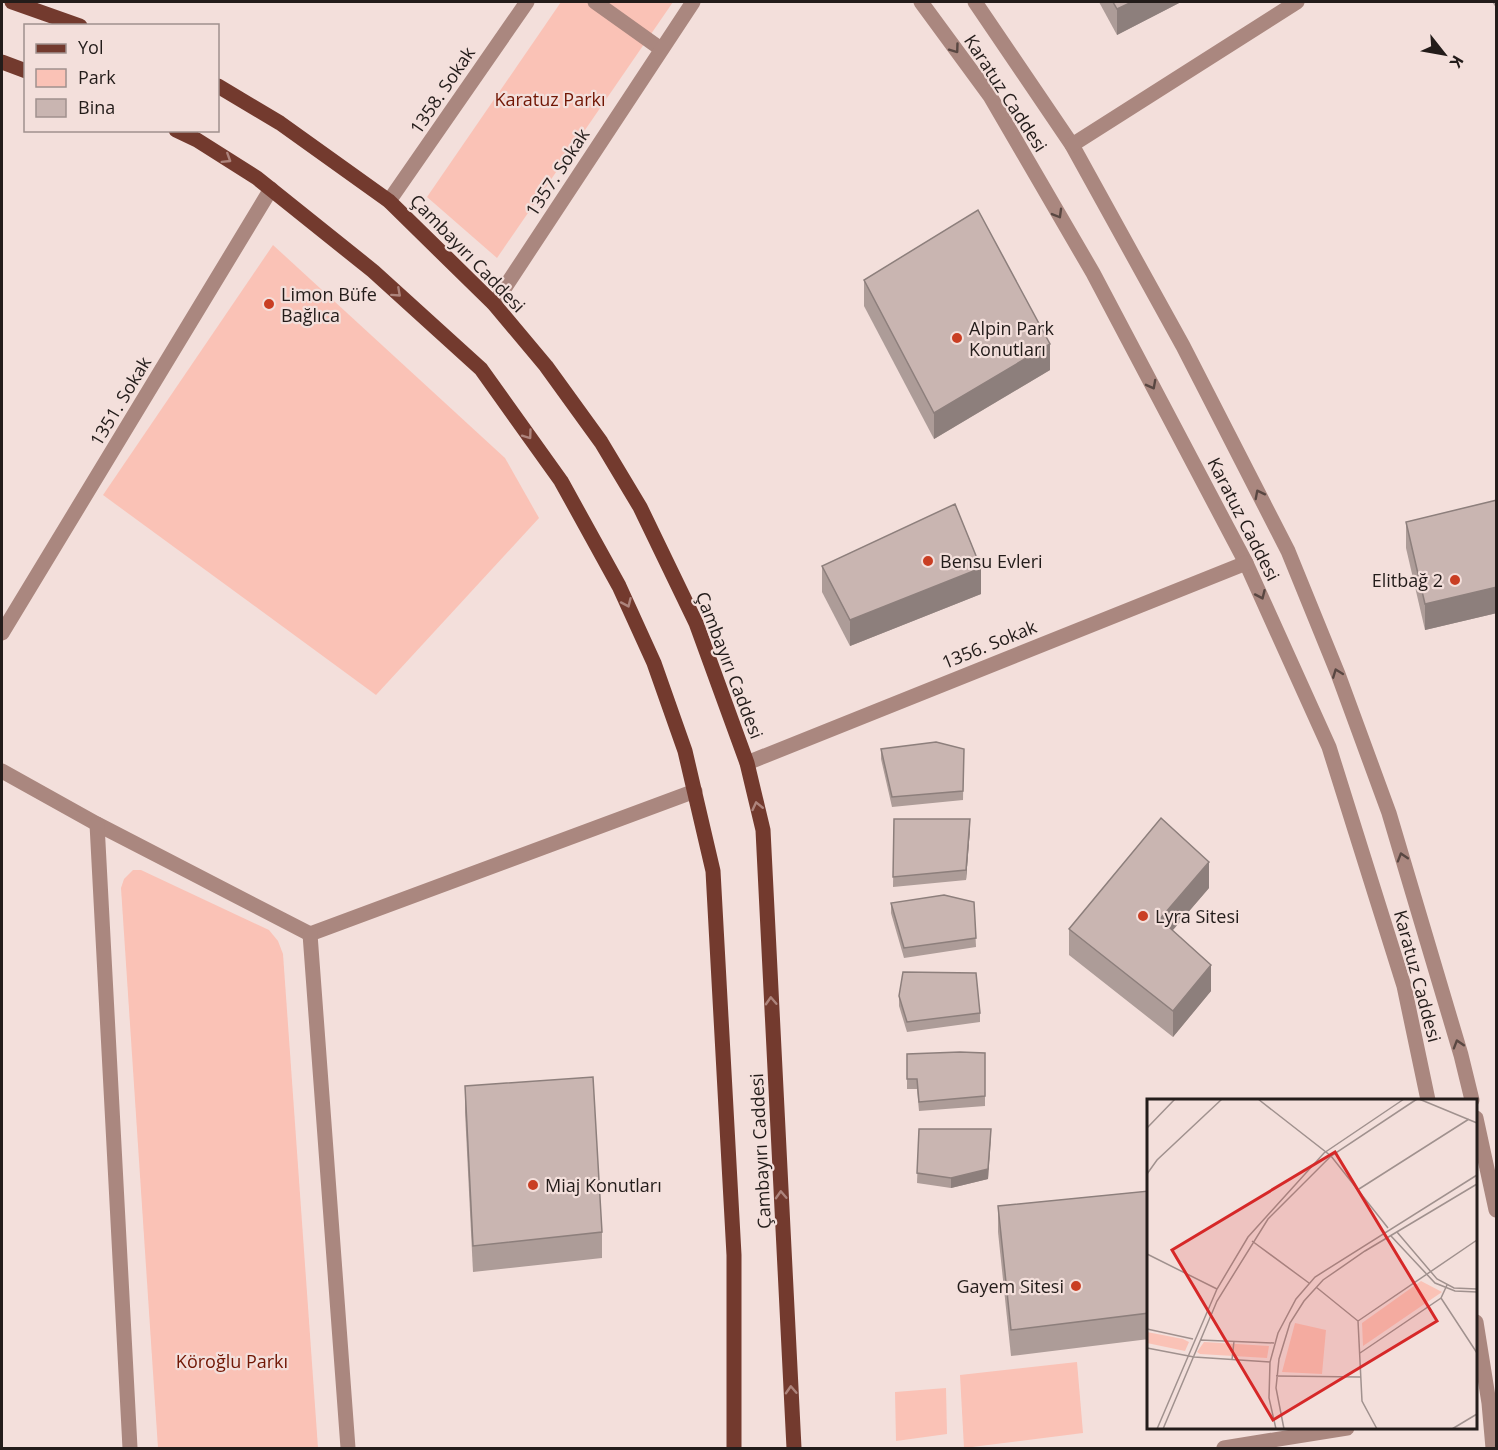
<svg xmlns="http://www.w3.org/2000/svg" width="1498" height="1450" font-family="'Open Sans',sans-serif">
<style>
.green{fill:#fac2b6}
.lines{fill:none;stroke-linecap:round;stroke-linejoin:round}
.minor{stroke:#aa877f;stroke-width:15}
.major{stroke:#733a2e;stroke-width:15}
.wall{fill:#ad9c98}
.shaded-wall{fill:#8d7f7c}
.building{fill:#c9b5b1;stroke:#8d7f7c;stroke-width:1.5}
.oneway{stroke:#594742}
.oneway2{stroke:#ad847c}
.poi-dot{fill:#c93e23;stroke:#f3dfdb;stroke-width:2}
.labels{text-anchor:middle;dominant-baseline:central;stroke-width:4.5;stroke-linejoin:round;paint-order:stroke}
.street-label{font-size:18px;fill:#231c1a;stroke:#f3dfdb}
.park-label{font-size:18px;fill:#711604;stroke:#f3dfdb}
.poi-label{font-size:18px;fill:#231c1a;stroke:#f3dfdb;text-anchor:start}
.inset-road{fill:none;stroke:#a0918e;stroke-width:1.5}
.view{fill:#d62828;fill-opacity:0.15;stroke:#d62828;stroke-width:3}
.inset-edge{fill:none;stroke:#231c1a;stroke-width:3}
</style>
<rect width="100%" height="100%" fill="#f3dfdb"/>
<g class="green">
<polygon points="561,2 673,2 497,258 427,197"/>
<polygon points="273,245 505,458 539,518 376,695 103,495"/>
<polygon points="133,870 141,870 269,930 278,941 283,954 318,1448 158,1448 121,888 124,879"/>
<polygon points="1077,1362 1083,1433 964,1448 960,1375"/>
<polygon points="946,1388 947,1434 896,1441 895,1392"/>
</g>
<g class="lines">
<g class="minor">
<polyline points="595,2 661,49"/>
<polyline points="921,2 990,96 1093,273 1246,563 1329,747 1404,986 1428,1100"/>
<polyline points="975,2 1072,145 1183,346 1288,551 1338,674 1389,813 1461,1055 1472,1100"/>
<polyline points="1072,145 1297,2"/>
<polyline points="389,201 527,2"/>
<polyline points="494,304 693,2"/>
<polyline points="2,633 271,189"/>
<polyline points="747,763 1246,563"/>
<polyline points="2,771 97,824 310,934 695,791"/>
<polyline points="97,824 130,1448"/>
<polyline points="310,934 348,1448"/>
<polyline points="1476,1118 1496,1210"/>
<polyline points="1476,1322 1489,1403 1493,1448"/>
<polyline points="1224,1448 1347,1428"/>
</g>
<g class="major">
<polyline points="12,2 80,26"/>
<polyline points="2,62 26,71"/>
<polyline points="218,86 280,123 389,201 494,304 546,366 601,442 640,507 696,623 747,763 763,830 794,1448"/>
<polyline points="176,130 197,140 257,178 373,271 481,369 561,481 619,586 654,663 685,751 713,871 734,1255 734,1448"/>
</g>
</g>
<g class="wall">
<polygon points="1099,2 1181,2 1117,35"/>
<polygon points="1492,2 1497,2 1497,9"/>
<polygon points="864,280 1050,370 934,439 864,306"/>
<polygon points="1497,500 1497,613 1425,630 1406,548 1406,522"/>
<polygon points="822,566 981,594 850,646 822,592"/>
<polygon points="881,749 964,749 963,800 892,807 881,759"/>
<polygon points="894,819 970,829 966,880 893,887"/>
<polygon points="1209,888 1172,931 1211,991 1173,1037 1069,955 1069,929"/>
<polygon points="974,902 976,947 904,958 891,913 891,903"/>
<polygon points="899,996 980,1013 980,1022 907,1032 899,1006"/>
<polygon points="985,1053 985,1106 919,1111 917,1089 907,1089 907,1054"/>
<polygon points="465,1086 602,1232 602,1258 473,1272 465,1112"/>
<polygon points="919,1129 991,1139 988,1179 951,1188 917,1183"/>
<polygon points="1149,1191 1149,1339 1011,1356 998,1232 998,1206"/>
</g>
<g class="shaded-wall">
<polygon points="1132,2 1181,2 1117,35 1117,9"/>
<polygon points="1050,344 1050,370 934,439 934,413"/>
<polygon points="981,568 981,594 850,646 850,620"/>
<polygon points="1497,587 1497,613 1425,630 1425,604"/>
<polygon points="970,819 970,829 966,880 966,870"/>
<polygon points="1209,862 1209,888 1160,945 1160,919"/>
<polygon points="1211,965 1211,991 1173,1037 1173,1011"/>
<polygon points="991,1129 988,1179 951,1188 951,1178"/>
</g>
<g class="building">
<polygon points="1113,2 1132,2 1117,9"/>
<polygon points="978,210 1050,344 934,413 864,280"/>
<polygon points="1497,500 1497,587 1425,604 1406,522"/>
<polygon points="955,504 981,568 850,620 822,566"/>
<polygon points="936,742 964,749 963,791 892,797 881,749"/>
<polygon points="1161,818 1209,862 1160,919 1211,965 1173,1011 1069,929"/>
<polygon points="894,819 970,819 966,870 893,877"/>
<polygon points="944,895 974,902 976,938 904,948 891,903"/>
<polygon points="903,972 976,973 980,1013 907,1022 899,996"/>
<polygon points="960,1052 985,1053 985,1096 919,1102 917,1079 907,1079 907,1054"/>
<polygon points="593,1077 602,1232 473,1246 465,1086"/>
<polygon points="919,1129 991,1129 988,1169 951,1178 917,1173"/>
<polygon points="1149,1191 1149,1313 1011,1330 998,1206"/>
</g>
<defs><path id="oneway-chevron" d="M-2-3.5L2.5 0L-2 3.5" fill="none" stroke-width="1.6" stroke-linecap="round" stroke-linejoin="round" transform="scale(1.5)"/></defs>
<g class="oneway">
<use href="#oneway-chevron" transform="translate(955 49) rotate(54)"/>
<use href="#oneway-chevron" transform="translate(1058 214) rotate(60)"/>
<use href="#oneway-chevron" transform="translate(1152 385) rotate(62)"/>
<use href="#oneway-chevron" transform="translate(1259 494) rotate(-117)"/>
<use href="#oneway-chevron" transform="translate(1261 595) rotate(66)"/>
<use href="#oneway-chevron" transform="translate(1337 673) rotate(-111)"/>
<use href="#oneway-chevron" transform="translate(1402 857) rotate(-107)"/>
<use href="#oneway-chevron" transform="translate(1458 1044) rotate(-107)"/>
</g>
<g class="oneway2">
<use href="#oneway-chevron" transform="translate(227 159) rotate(32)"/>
<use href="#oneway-chevron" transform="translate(397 293) rotate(42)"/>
<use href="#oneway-chevron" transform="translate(528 435) rotate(54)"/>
<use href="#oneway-chevron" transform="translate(627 603) rotate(66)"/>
<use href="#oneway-chevron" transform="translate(757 806) rotate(-103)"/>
<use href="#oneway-chevron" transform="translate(771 1001) rotate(-93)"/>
<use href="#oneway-chevron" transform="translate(781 1195) rotate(-93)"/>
<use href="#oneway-chevron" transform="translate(791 1390) rotate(-93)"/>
</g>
<g class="poi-dot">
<circle cx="269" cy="304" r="6"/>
<circle cx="957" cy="338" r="6"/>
<circle cx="928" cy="561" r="6"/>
<circle cx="1455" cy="580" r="6"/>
<circle cx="1143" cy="916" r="6"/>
<circle cx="533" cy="1185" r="6"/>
<circle cx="1076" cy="1286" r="6"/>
</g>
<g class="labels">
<g class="street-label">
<text transform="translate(442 90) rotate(-56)">1358. Sokak</text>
<text transform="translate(1006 93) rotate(57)">Karatuz Caddesi</text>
<text transform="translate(557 172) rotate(-57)">1357. Sokak</text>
<text transform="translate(468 253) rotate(46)">Çambayırı Caddesi</text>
<text transform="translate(120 401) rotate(-59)">1351. Sokak</text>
<text transform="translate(1244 519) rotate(63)">Karatuz Caddesi</text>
<text transform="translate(989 644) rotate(-22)">1356. Sokak</text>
<text transform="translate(730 665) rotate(69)">Çambayırı Caddesi</text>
<text transform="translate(1418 976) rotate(75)">Karatuz Caddesi</text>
<text transform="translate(760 1151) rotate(-93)">Çambayırı Caddesi</text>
</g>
<g class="park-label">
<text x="550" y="99">Karatuz Parkı</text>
<text x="232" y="1361">Köroğlu Parkı</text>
</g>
<g class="poi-label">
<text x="281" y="294">Limon Büfe<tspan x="281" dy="21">Bağlıca</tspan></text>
<text x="969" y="328">Alpin Park<tspan x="969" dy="21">Konutları</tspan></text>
<text x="940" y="561">Bensu Evleri</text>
<text x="1443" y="580" text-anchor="end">Elitbağ 2</text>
<text x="1155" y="916">Lyra Sitesi</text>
<text x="545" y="1185">Miaj Konutları</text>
<text x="1064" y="1286" text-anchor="end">Gayem Sitesi</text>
</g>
</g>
<g transform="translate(1147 1099)">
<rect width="330" height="330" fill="#f3dfdb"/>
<path d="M274,182l21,11 -79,54 -1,-23zM148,224l31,7 -4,44 -40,-2zM0,233l36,7 6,3 -4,9 -38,-8zM57,243l65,4 -2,12 -67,-4 -3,-2z" fill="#fac2b6"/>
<path class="inset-road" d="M111,0l73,57 57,72M272,0l58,24M0,29l28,-29M0,75l10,-14 65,-61M212,90l110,-70M250,133l40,47 17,9 23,1M244,137l44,47 20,8 22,1M105,142l57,42M0,155l70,35M169,188l42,34 4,80 15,28M294,199l36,55M211,222l119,-81M0,230l46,10M53,241l74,3M0,249l47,9 76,5M213,254l81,-55 6,-13M85,261l2,-19M129,277l85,1M10,330l60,-140 31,-52 76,-84 80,-54M16,330l54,-128 51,-82 63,-63 86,-57M129,330l-7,-31 1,-36 8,-29 18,-34 19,-22 162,-102M137,330l-8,-41 3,-29 11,-36 14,-22 19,-21 42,-29 112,-67M305,330l25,-15"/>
<path class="view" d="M188,53l102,169 -164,99 -101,-170z"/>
<rect width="330" height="330" class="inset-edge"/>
</g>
<rect width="1498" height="1450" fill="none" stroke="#231c1a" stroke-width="6"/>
<rect x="24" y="24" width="195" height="108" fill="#f3dfdb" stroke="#a0918e" stroke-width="1.5"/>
<rect x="36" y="44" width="30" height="9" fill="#733a2e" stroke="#a0918e" stroke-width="1.5"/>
<text x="78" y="54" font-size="18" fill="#231c1a">Yol</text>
<rect x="36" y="69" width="30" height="18" fill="#fac2b6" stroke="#a0918e" stroke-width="1.5"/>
<text x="78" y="84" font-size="18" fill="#231c1a">Park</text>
<rect x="36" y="99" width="30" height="18" fill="#c9b5b1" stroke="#a0918e" stroke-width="1.5"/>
<text x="78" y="114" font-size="18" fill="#231c1a">Bina</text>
<g transform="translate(1444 54) rotate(121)" stroke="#f3dfdb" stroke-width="4.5" paint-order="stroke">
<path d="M0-4.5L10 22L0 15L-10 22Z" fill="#231c1a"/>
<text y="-9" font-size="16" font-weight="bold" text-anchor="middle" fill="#231c1a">K</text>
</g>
</svg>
